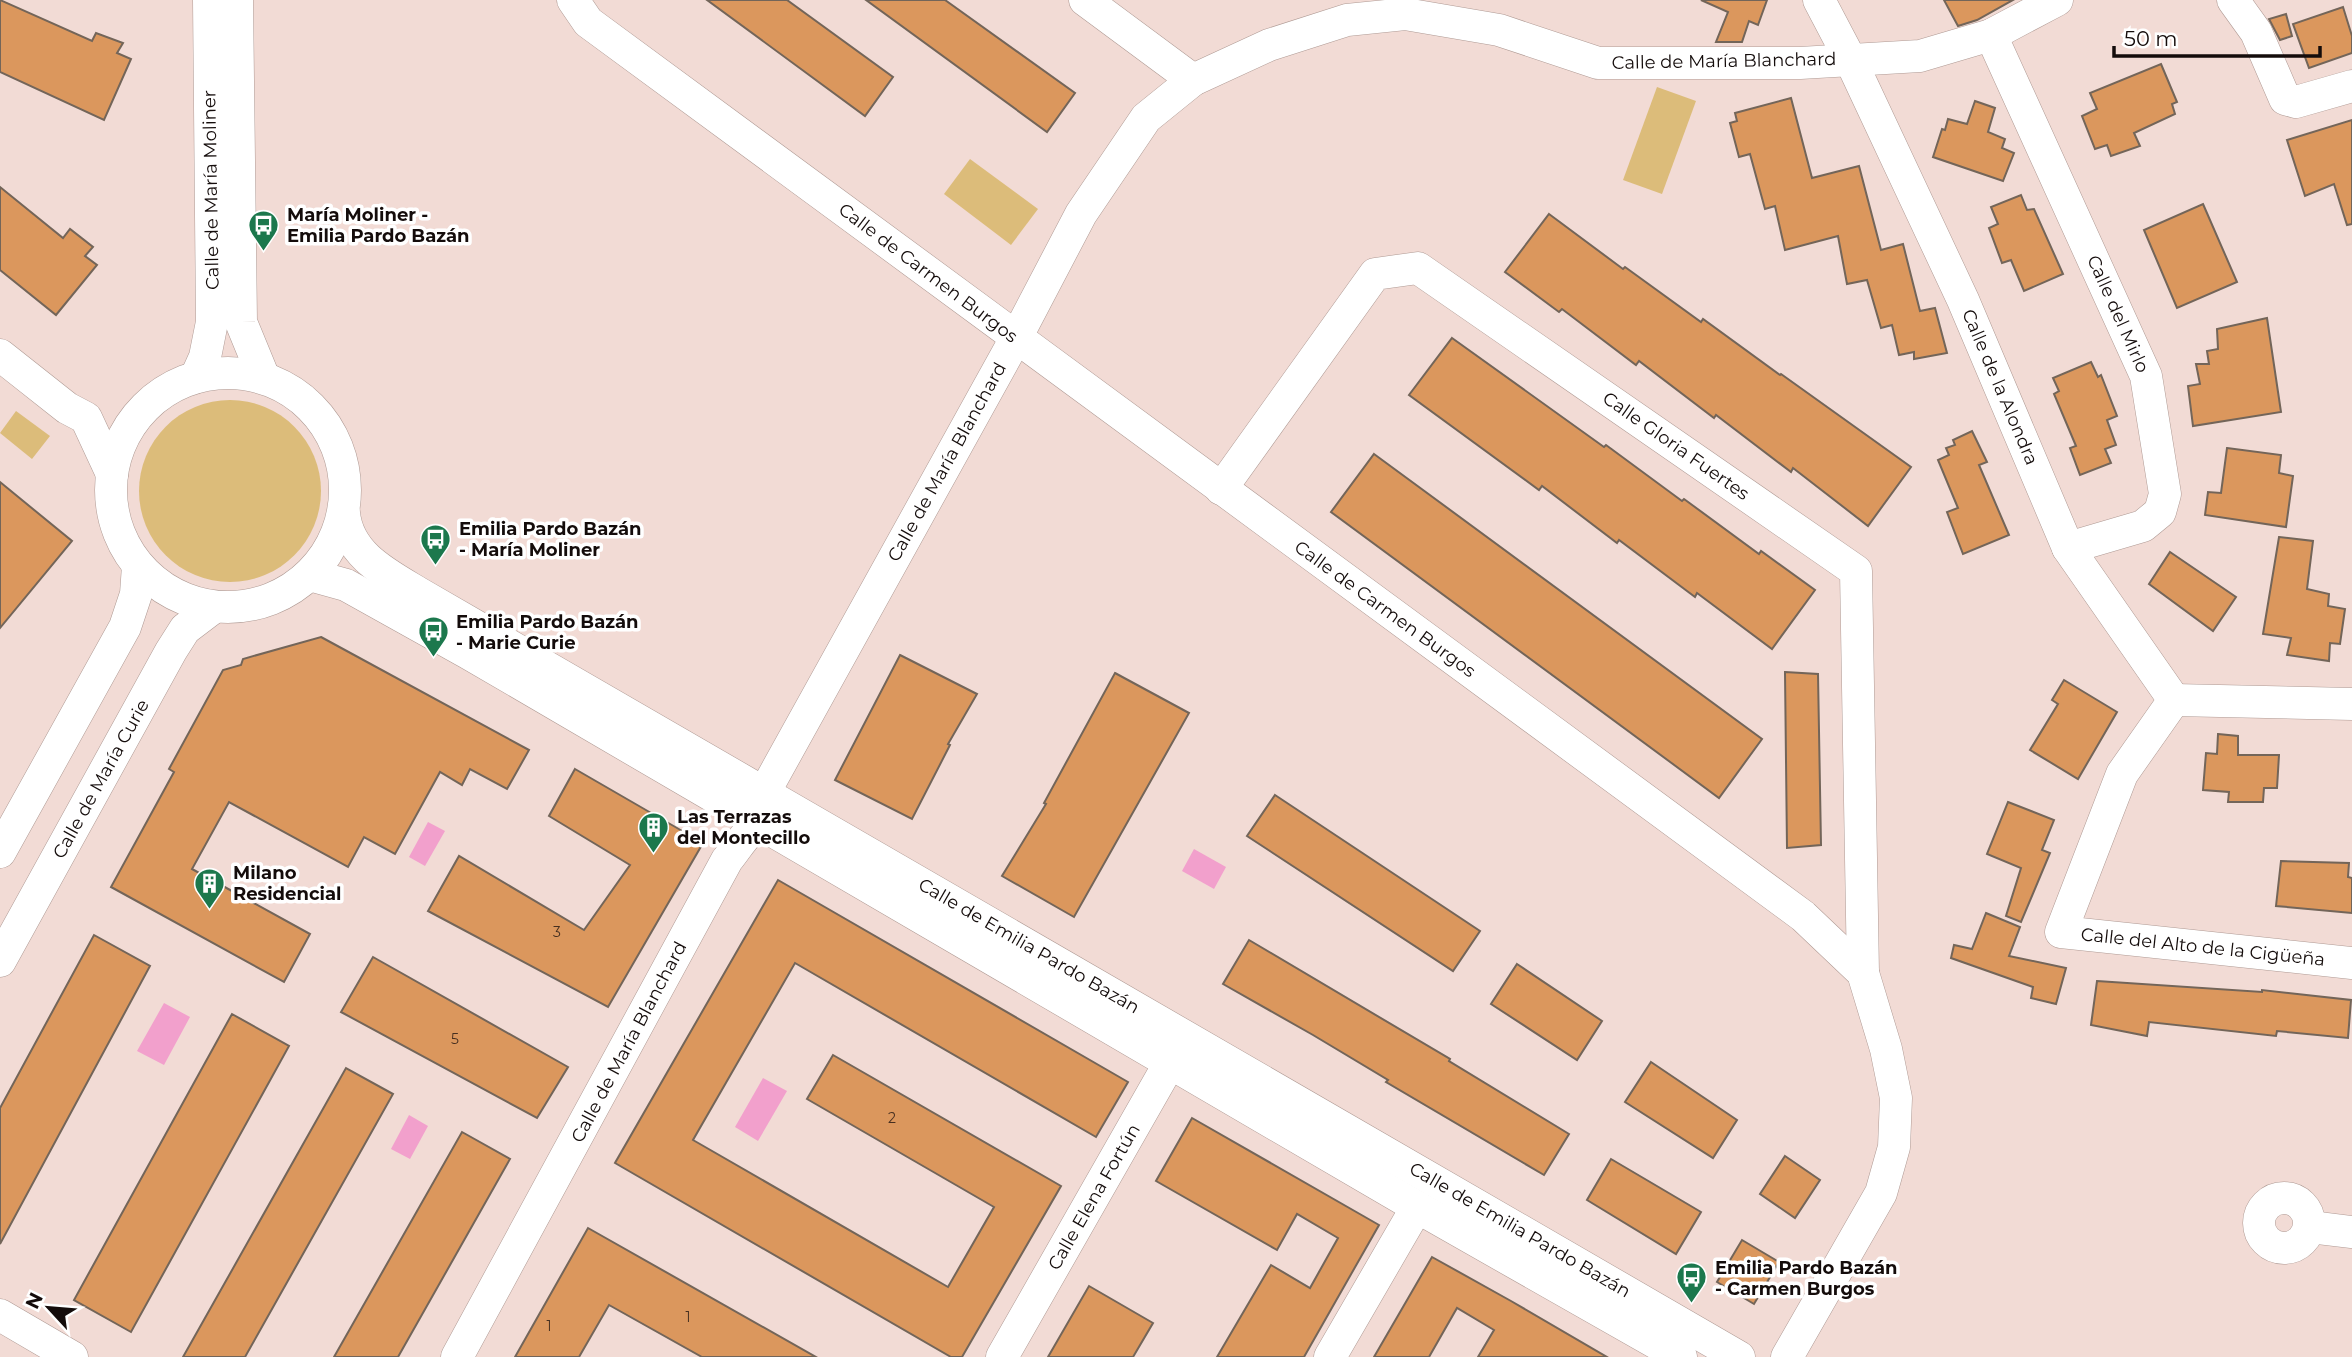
<svg xmlns="http://www.w3.org/2000/svg" width="2352" height="1357" font-family="Montserrat,sans-serif">
<style>
.green{fill:#dcbc7a}
.water{fill:#f2a0cc}
.building{fill:#db975d;stroke:#736559;stroke-width:2}
.lines{fill:none;stroke-linecap:round;stroke-linejoin:round}
.street-casing{stroke:#af9a94;stroke-width:33}
.street{stroke:#fff;stroke-width:32}
.labels{text-anchor:middle;dominant-baseline:central;stroke-width:7;stroke-linejoin:round;paint-order:stroke}
.number-label{font-size:14px;fill:#462f20}
.street-label{font-size:18px;fill:#140c0b;stroke:#fff}
.poi-label{font-size:18px;font-weight:bold;fill:#140c0b;stroke:#fff;text-anchor:start}
</style>
<rect width="100%" height="100%" fill="#f2dbd5"/>
<g class="green">
<polygon points="1657,87 1696,101 1662,194 1623,180"/>
<polygon points="970,159 1038,209 1011,245 944,194"/>
<circle cx="230" cy="491" r="91"/>
<polygon points="16,411 50,436 32,459 0,433"/>
</g>
<g class="water">
<polygon points="428,822 445,831 425,866 409,857"/>
<polygon points="1194,849 1226,867 1214,889 1182,871"/>
<polygon points="164,1003 190,1017 164,1065 137,1051"/>
<polygon points="763,1078 787,1091 758,1141 735,1127"/>
<polygon points="409,1115 428,1126 410,1159 391,1149"/>
</g>
<g class="building">
<polygon points="0,0 92,41 96,33 123,43 117,53 131,59 104,120 0,72"/>
<polygon points="707,0 787,0 893,77 865,116"/>
<polygon points="866,0 945,0 1075,93 1047,132"/>
<polygon points="1701,0 1767,0 1758,25 1749,21 1742,42 1716,42 1728,12"/>
<polygon points="1944,0 2013,0 1977,20 1958,26"/>
<polygon points="2343,7 2352,36 2352,53 2309,68 2293,24"/>
<polygon points="2286,14 2292,36 2280,40 2269,19"/>
<polygon points="2161,64 2177,102 2172,104 2175,114 2134,133 2140,146 2111,156 2107,145 2095,149 2082,116 2097,109 2090,93"/>
<polygon points="1791,98 1812,178 1859,166 1881,250 1903,244 1920,311 1935,308 1947,353 1914,359 1914,352 1899,355 1892,325 1881,328 1867,280 1847,284 1838,236 1785,250 1775,206 1765,209 1750,154 1739,157 1730,123 1737,121 1735,113"/>
<polygon points="1975,101 1995,108 1988,132 2005,139 2002,148 2014,153 2003,181 1933,157 1942,129 1945,130 1948,119 1967,124"/>
<polygon points="2352,120 2352,224 2347,225 2334,184 2305,196 2287,140"/>
<polygon points="0,187 63,238 70,229 93,247 85,256 97,265 56,315 0,270"/>
<polygon points="2021,195 2027,210 2034,209 2063,274 2024,291 2011,260 2002,263 1989,228 1998,224 1991,207"/>
<polygon points="2203,204 2237,282 2177,308 2144,230"/>
<polygon points="1549,214 1623,269 1625,267 1701,322 1703,319 1780,375 1781,374 1911,467 1868,526 1793,468 1791,472 1716,415 1714,418 1639,361 1636,365 1562,309 1559,312 1505,272"/>
<polygon points="2267,318 2281,412 2193,426 2188,386 2200,384 2196,364 2209,364 2207,351 2218,349 2217,329"/>
<polygon points="1452,338 1604,447 1606,445 1682,501 1684,499 1759,554 1761,551 1815,590 1772,649 1697,593 1695,597 1619,540 1617,543 1542,486 1539,490 1409,395"/>
<polygon points="2091,362 2098,377 2101,375 2117,416 2107,420 2116,445 2105,449 2111,463 2080,475 2070,448 2076,446 2054,394 2059,391 2053,378"/>
<polygon points="1972,431 1987,462 1979,465 2009,535 1963,554 1947,512 1958,508 1938,460 1949,455 1946,448 1955,445 1953,440"/>
<polygon points="2227,448 2281,455 2279,473 2293,476 2286,527 2205,515 2208,492 2221,493"/>
<polygon points="1374,454 1762,739 1719,798 1331,512"/>
<polygon points="0,482 72,541 0,628"/>
<polygon points="2279,537 2313,541 2307,589 2329,594 2328,606 2345,609 2340,644 2330,643 2329,661 2287,655 2291,638 2263,634"/>
<polygon points="2170,552 2236,597 2213,631 2149,584"/>
<polygon points="321,637 529,750 507,789 470,769 462,785 440,772 395,854 364,837 348,867 229,802 192,869 310,934 284,982 111,887 174,772 169,769 223,670 241,665 243,659"/>
<polygon points="900,655 977,694 948,744 950,745 912,819 835,780"/>
<polygon points="1785,672 1818,674 1821,845 1787,848"/>
<polygon points="1115,673 1189,713 1074,917 1002,876 1046,804 1044,803"/>
<polygon points="2064,680 2117,712 2078,779 2030,750 2058,704 2052,700"/>
<polygon points="2218,734 2238,736 2238,755 2279,755 2277,788 2264,788 2263,802 2228,802 2229,792 2203,790 2206,753 2217,754"/>
<polygon points="575,769 703,843 608,1007 428,911 459,856 584,930 630,865 549,816"/>
<polygon points="1275,795 1480,931 1453,971 1247,836"/>
<polygon points="2008,802 2054,820 2042,850 2050,853 2021,922 2006,916 2021,868 1987,854"/>
<polygon points="2281,861 2349,863 2348,877 2352,878 2352,913 2276,906"/>
<polygon points="778,880 1128,1082 1096,1137 795,963 693,1140 948,1287 994,1207 807,1099 833,1055 1061,1186 962,1357 951,1357 615,1163"/>
<polygon points="1986,913 2020,927 2009,956 2066,968 2056,1004 2031,998 2033,987 1951,958 1954,945 1972,949"/>
<polygon points="94,935 150,966 0,1244 0,1108"/>
<polygon points="1249,940 1450,1059 1449,1061 1569,1134 1544,1175 1386,1082 1388,1080 1313,1035 1223,984"/>
<polygon points="373,957 568,1067 537,1118 341,1012"/>
<polygon points="1517,964 1602,1021 1577,1060 1491,1004"/>
<polygon points="2097,981 2262,992 2262,990 2351,1000 2348,1038 2277,1031 2276,1036 2149,1022 2147,1036 2091,1025"/>
<polygon points="232,1014 289,1046 131,1332 74,1300"/>
<polygon points="1651,1062 1737,1120 1713,1158 1625,1102"/>
<polygon points="346,1068 393,1094 245,1357 183,1357"/>
<polygon points="1192,1118 1379,1225 1304,1357 1217,1357 1271,1265 1310,1288 1338,1238 1297,1214 1277,1250 1156,1181"/>
<polygon points="462,1132 510,1159 398,1357 334,1357"/>
<polygon points="1785,1156 1820,1180 1795,1218 1760,1194"/>
<polygon points="1611,1159 1701,1212 1676,1254 1587,1200"/>
<polygon points="588,1228 816,1357 702,1357 609,1305 579,1357 515,1357"/>
<polygon points="1742,1240 1779,1262 1754,1304 1717,1282"/>
<polygon points="1432,1257 1511,1301 1607,1357 1478,1357 1494,1330 1457,1308 1429,1357 1374,1357"/>
<polygon points="1089,1286 1153,1323 1133,1357 1048,1357"/>
</g>
<g class="lines">
<defs>
<g id="street">
<polyline points="237,0 241,322 264,378"/>
<polyline points="573,0 588,22 1803,916 1863,973 1886,1049 1896,1098 1894,1147 1881,1193 1787,1357"/>
<polyline points="1085,0 1193,80"/>
<polyline points="1819,0 1850,59 1963,300 2068,548 2174,700"/>
<polyline points="2233,0 2256,32 2285,99 2296,102 2352,86"/>
<polyline points="1991,35 2146,376 2165,494 2160,512 2143,526 2068,548"/>
<polyline points="0,355 67,408 86,418 112,474"/>
<circle cx="228" cy="490" r="117"/>
<polyline points="196,377 205,357 212,322 209,0"/>
<polyline points="1221,489 1375,274 1418,268 1856,571 1863,973"/>
<path d="M344,513c4,43 45,62 78,82l1317,762"/>
<polyline points="310,575 346,585 468,653 1417,1207 1681,1357"/>
<polyline points="2174,700 2122,774 2061,932 2352,963"/>
<polyline points="2174,700 2352,704"/>
<polyline points="764,793 1016,338 1081,214 1146,118 1193,80 1269,45 1347,20 1405,14 1499,30 1598,63 1800,63 1920,56 1991,35 2057,0"/>
<polyline points="0,852 125,627 136,594 138,566"/>
<polyline points="0,961 171,651 185,629 214,607"/>
<circle cx="2284" cy="1223" r="25"/>
<polyline points="2310,1227 2352,1232"/>
<polyline points="0,1315 72,1357"/>
<path d="M457,1357l270,-497c13,-15 26,-43 49,-40"/>
<polyline points="1002,1357 1180,1045"/>
<polyline points="1330,1357 1417,1207"/>
</g>
</defs>
<use href="#street" class="street-casing"/>
<use href="#street" class="street"/>
</g>
<defs>
<symbol id="bus-pin" viewBox="-11 -11 22 30"><path d="M0 17L-7.5 6A9.5 9.5 0 1 1 7.5 6Z" fill="#1c784d" stroke="#fff"/><path d="M-5-6H5V4H4V6H2V4H-2V6H-4V4H-5ZM-3.5-4V0h7V-4ZM-3.5 1.2v1.5H-2V1.2ZM2 1.2v1.5H3.5V1.2Z" fill="#fff"/></symbol>
<symbol id="building-pin" viewBox="-11 -11 22 30"><path d="M0 17L-7.5 6A9.5 9.5 0 1 1 7.5 6Z" fill="#1c784d" stroke="#fff"/><path d="M-4-6H4V6H1V3H-1V6H-4ZM-2.5-4.3h1.7v1.8h-1.7ZM.8-4.3h1.7v1.8H.8ZM-2.5-1h1.7V.8h-1.7ZM.8-1h1.7V.8H.8Z" fill="#fff"/></symbol>
</defs>
<g fill-rule="evenodd">
<use href="#bus-pin" x="246" y="208" width="35" height="47"/>
<use href="#bus-pin" x="418" y="522" width="35" height="47"/>
<use href="#bus-pin" x="416" y="614" width="35" height="47"/>
<use href="#building-pin" x="636" y="810" width="35" height="47"/>
<use href="#building-pin" x="192" y="866" width="35" height="47"/>
<use href="#bus-pin" x="1674" y="1260" width="35" height="47"/>
</g>
<g class="labels">
<g class="number-label">
<text x="557" y="932">3</text>
<text x="455" y="1039">5</text>
<text x="892" y="1118">2</text>
<text x="688" y="1317">1</text>
<text x="549" y="1326">1</text>
</g>
<g class="street-label">
<text transform="translate(1724 61) rotate(-1)">Calle de María Blanchard</text>
<text transform="translate(211 190) rotate(-91)">Calle de María Moliner</text>
<text transform="translate(928 273) rotate(37)">Calle de Carmen Burgos</text>
<text transform="translate(2118 314) rotate(66)">Calle del Mirlo</text>
<text transform="translate(2000 387) rotate(67)">Calle de la Alondra</text>
<text transform="translate(1676 446) rotate(35)">Calle Gloria Fuertes</text>
<text transform="translate(947 462) rotate(-61)">Calle de María Blanchard</text>
<text transform="translate(1385 609) rotate(36)">Calle de Carmen Burgos</text>
<text transform="translate(101 779) rotate(-61)">Calle de María Curie</text>
<text transform="translate(1029 946) rotate(30)">Calle de Emilia Pardo Bazán</text>
<text transform="translate(2203 947) rotate(6)">Calle del Alto de la Cigüeña</text>
<text transform="translate(629 1042) rotate(-62)">Calle de María Blanchard</text>
<text transform="translate(1094 1197) rotate(-60)">Calle Elena Fortún</text>
<text transform="translate(1520 1230) rotate(30)">Calle de Emilia Pardo Bazán</text>
</g>
<g class="poi-label">
<text x="287" y="215">María Moliner -<tspan x="287" dy="21">Emilia Pardo Bazán</tspan></text>
<text x="459" y="529">Emilia Pardo Bazán<tspan x="459" dy="21">- María Moliner</tspan></text>
<text x="456" y="622">Emilia Pardo Bazán<tspan x="456" dy="21">- Marie Curie</tspan></text>
<text x="677" y="817">Las Terrazas<tspan x="677" dy="21">del Montecillo</tspan></text>
<text x="233" y="873">Milano<tspan x="233" dy="21">Residencial</tspan></text>
<text x="1715" y="1268">Emilia Pardo Bazán<tspan x="1715" dy="21">- Carmen Burgos</tspan></text>
</g>
</g>
<g transform="translate(49 1308) rotate(296)" stroke="#ffffff" stroke-width="5" paint-order="stroke">
<path d="M0-5L12 26L0 18L-12 26Z" fill="#140c0b"/>
<text y="-10" font-size="19" font-weight="bold" text-anchor="middle" fill="#140c0b">N</text>
</g>
<path d="M2114 46v10h206v-10" fill="none" stroke="#140c0b" stroke-width="3.5"/>
<text x="2124" y="46" font-size="21" fill="#140c0b" stroke="#ffffff" stroke-width="5" paint-order="stroke">50 m</text>
</svg>
